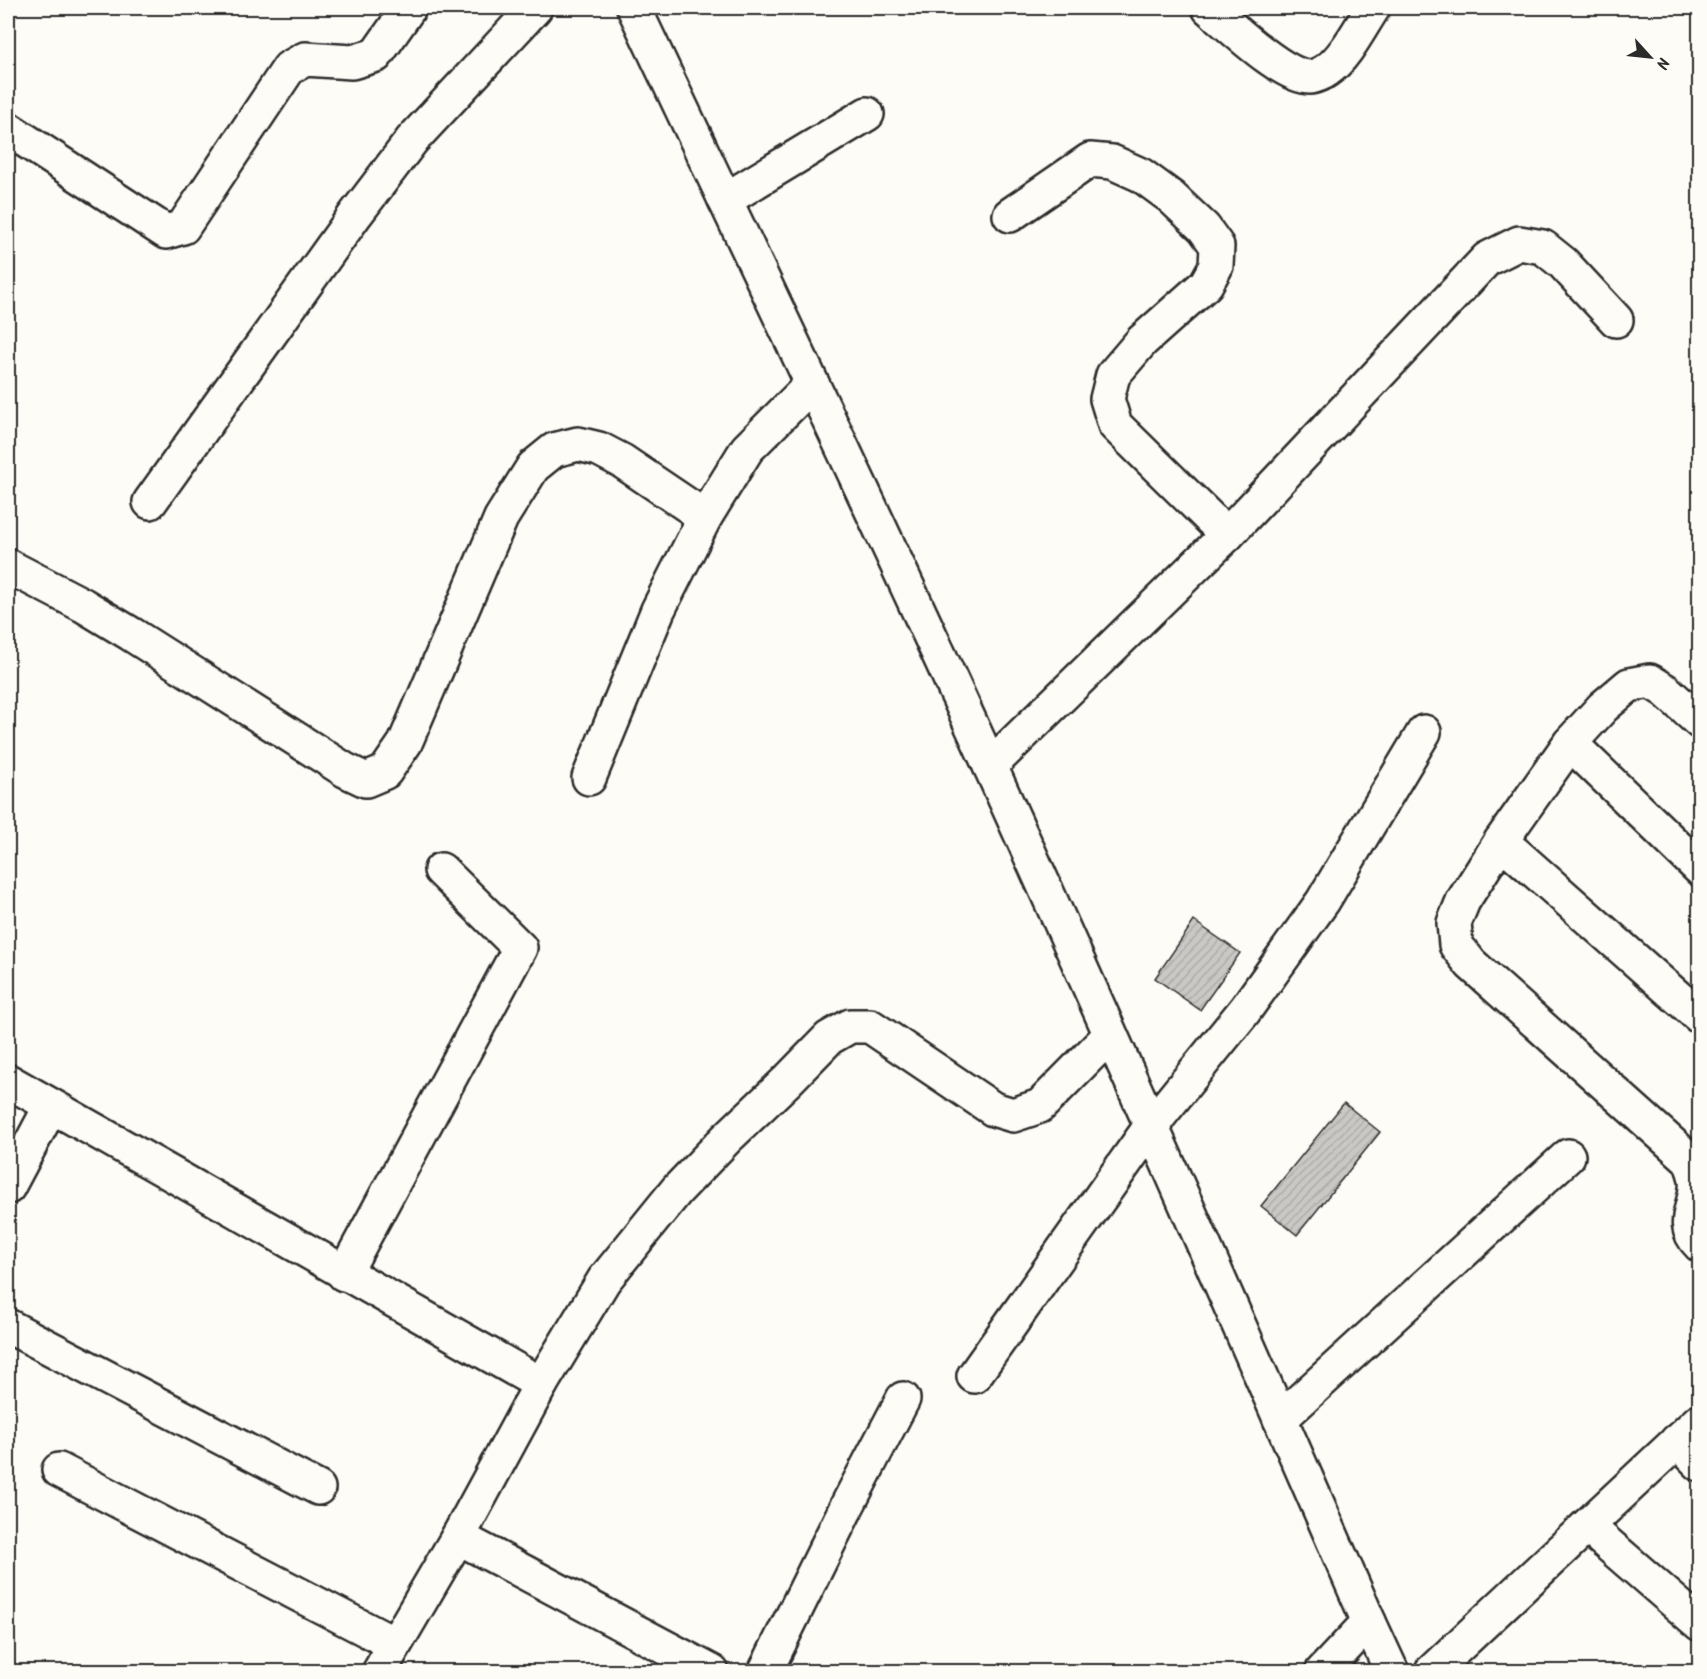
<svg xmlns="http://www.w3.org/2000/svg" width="1707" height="1679" font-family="Kalam,sans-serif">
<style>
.building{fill:url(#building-hatch);stroke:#2b2b2b;stroke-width:1.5}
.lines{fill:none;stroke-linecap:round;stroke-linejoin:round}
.minor-casing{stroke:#2b2b2b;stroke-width:38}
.minor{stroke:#fdfcf7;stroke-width:33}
</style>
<defs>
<pattern id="building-hatch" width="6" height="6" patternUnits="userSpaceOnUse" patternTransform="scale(1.5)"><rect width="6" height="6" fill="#c9c8c4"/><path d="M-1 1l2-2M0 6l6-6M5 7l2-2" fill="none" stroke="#adaca9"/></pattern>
</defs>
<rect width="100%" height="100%" fill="#fdfcf7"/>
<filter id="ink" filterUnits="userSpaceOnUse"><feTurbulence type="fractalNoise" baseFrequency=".0167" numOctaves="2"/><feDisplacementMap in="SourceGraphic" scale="12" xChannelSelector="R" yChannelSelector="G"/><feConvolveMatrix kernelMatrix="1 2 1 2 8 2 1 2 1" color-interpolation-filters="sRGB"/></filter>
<g filter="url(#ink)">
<g class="building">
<polygon points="1194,921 1240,953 1200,1010 1155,978"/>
<polygon points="1344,1103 1380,1132 1297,1235 1261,1206"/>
</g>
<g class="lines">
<defs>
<g id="minor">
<path d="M634,8c119,252 241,504 356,758 129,284 254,570 379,856l23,50"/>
<path d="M1209,8c21,18 74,69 101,69 4,0 13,-4 17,-7 18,-12 34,-44 46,-62"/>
<polyline points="8,129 166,232 183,227 289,68 305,59 352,62 376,55 409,8"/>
<polyline points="725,200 867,114"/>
<polyline points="1010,215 1090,160 1112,162 1141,175 1171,197 1204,228 1217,246 1216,266 1206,284 1142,341 1113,375 1107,399 1115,425 1227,535"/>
<polyline points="150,502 355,215 412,140 535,8"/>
<polyline points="8,566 83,605 131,634 345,770 366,780 385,772 405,743 501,518 533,467 554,450 578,444 599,449 622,461 705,517"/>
<path d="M1700,722l-34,-31 -16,-10 -21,4 -26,22 -33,36 -69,98 -38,60 -9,22 2,22 15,19 219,196c2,6 5,13 6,20 3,24 -19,43 4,65"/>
<polyline points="1570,743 1700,869"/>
<polyline points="990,766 1227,535 1487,259 1519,243 1543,247 1563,263 1616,320"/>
<polyline points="589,778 658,610 705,517 747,449 812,384"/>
<polyline points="1501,841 1700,1017"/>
<polyline points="8,1081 541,1384"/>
<polyline points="8,1187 51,1106"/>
<polyline points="344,1274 520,948 441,870"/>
<polyline points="8,1326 318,1488"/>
<polyline points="974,1376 1151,1126 1245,1010 1323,901 1424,732"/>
<polyline points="1280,1419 1568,1156"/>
<polyline points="1677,1441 1700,1464"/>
<polyline points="59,1470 394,1644"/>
<polyline points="1587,1526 1700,1624"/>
<polyline points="458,1537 712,1672"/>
<polyline points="379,1672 458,1537 541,1384 604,1280 677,1190 726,1139 788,1080 829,1038 850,1026 870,1026 993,1109 1013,1115 1040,1106 1110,1035"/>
<polyline points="765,1672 847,1506 903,1399"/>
<polyline points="1322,1672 1369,1622"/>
<polyline points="1431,1672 1700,1420"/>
</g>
</defs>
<use href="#minor" class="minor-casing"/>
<use href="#minor" class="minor"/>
</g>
</g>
<rect width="1707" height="1679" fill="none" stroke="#fdfcf7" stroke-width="30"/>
<rect x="15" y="15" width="1677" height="1649" fill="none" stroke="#2b2b2b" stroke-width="2" filter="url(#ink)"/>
<g transform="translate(1650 57) rotate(117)" stroke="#fdfcf7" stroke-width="4.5" paint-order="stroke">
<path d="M0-4.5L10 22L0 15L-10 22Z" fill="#2b2b2b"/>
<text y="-9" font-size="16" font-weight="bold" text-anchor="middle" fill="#2b2b2b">N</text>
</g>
</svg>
